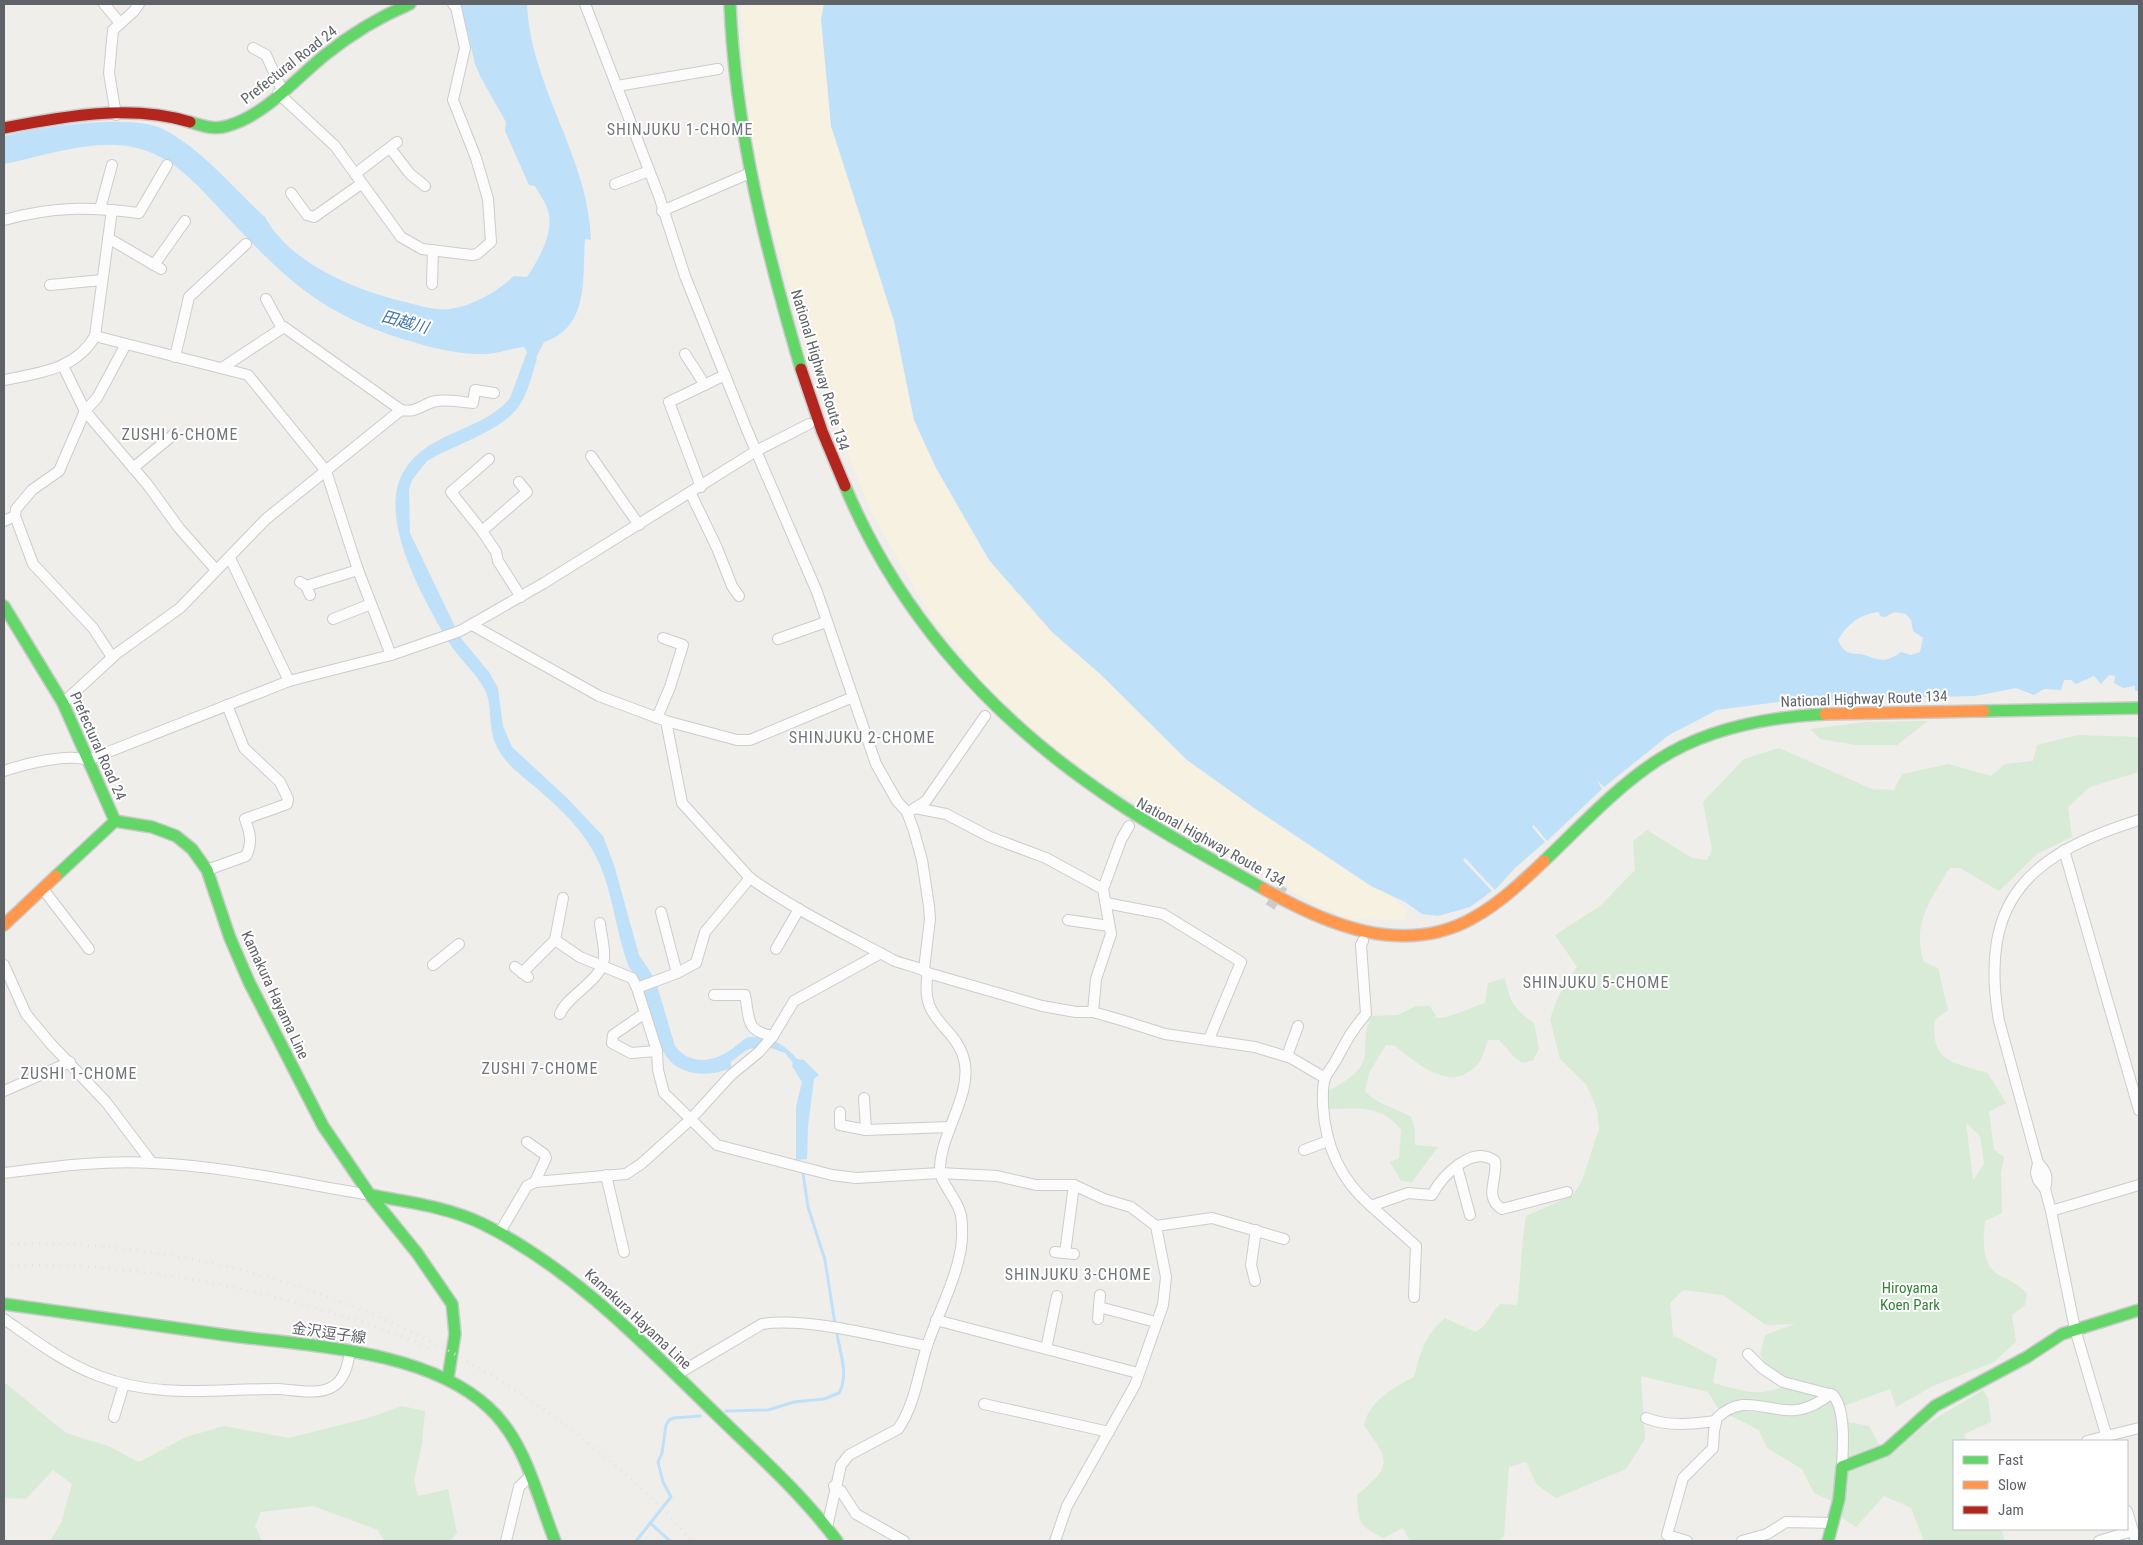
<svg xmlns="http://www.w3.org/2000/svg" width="2143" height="1545" font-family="'Roboto Condensed','Noto Sans JP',sans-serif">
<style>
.green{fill:#d8ebd6;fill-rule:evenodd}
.sand{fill:#f6f1e1}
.water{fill:#bfe0f9;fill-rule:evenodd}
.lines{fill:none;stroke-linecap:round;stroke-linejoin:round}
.stream{stroke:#bfe0f9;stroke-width:3}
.street-tunnel{stroke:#cbcbca;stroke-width:10;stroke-dasharray:10 5;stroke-linecap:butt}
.street-casing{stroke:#cbcccc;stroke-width:12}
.fast-casing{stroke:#cacacb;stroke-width:14}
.slow-casing{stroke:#cacacb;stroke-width:14}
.jam-casing{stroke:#cacacb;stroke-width:14}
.street{stroke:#fdfcfc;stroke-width:10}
.fast{stroke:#63d668;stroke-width:11}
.slow{stroke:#ff974d;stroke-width:11}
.jam{stroke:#b3261e;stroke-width:11}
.rail{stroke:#e4e4e4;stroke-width:3;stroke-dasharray:1 6;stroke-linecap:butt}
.labels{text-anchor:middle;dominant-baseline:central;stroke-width:4;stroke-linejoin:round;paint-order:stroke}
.street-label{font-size:15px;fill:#5f6368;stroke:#fff}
.park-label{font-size:15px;fill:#348238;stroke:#fff}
.neighbourhood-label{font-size:16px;letter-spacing:1px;fill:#70757a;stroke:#fff}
.water-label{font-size:16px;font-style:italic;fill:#4174aa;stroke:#fff}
</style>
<rect width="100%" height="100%" fill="#efeeea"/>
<g class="green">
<polygon points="1928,721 1897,745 1855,745 1821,739 1810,729 1865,722"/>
<path d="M2078,735l61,2v35l-49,15 -22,20 4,30 -35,17 -38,37 -39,-23h-10c-19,30 -39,57 -26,94l14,6 10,42 -13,10c-5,43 18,42 53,53l18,30 -17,9 5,38 10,7 -3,16 1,40 -17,8c-2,17 -4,44 14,54 11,6 20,9 28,19l-2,11 -13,10 4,27 -22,20 -61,24 -37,21 -6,-18 -46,17 5,16 20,4 9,17 12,13 38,-33 55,-33 5,8 3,24 -27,12 3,7h-13v88h47l4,12h-81l-13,-33 -27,-12 -28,31 -14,-9 -10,-17 -18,-8 -12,-24 -35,-21 -8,-18 -40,-20 -11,-18 -67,-16 4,63 -19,30 -70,29 -19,-13 -11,-23 -17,5 -5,69 -6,5h-88l-7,-13 -20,10c-26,-14 -24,-14 -26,-43 35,-29 34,-33 7,-69 3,-23 31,-40 50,-49 7,-26 10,-41 31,-59l30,14c15,-8 13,-16 25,-28l17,1c4,-30 4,-59 9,-89l47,-21 9,-14 17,-52 -2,-19 -11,-26 -26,-25 -10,-40 8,-22 19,-30 -22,-32 45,-29 35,-36 -2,-29 14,-11 45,28 15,2 5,-10 -9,-48 41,-43 35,-11 93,41 22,1 8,-16 46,-10 43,12 14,-12 28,-3 4,-16zM1966,1123l14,13 4,28 -11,16zM1683,1290l40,5 43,30 29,-1 -30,11 -5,19c8,15 18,23 34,27 -34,18 -45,11 -81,2l4,-24 -44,-24 -3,-32z"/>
<path d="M1505,978c5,24 9,31 29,45l5,26 -6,11 -10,3 -9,-6 -15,-17h-11c-3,7 -5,19 -11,25 -27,29 -60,-2 -82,-19l-9,-1 -17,28 -4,18c9,12 31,17 46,26l4,14v14l23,2 -26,35 -11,-1 -11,-19 9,-4 2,-28c-20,-26 -42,-21 -72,-21l-1,-18c14,-8 35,-18 37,-37 1,-16 -1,-23 7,-38l26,-1 18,-9h14l7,12c11,1 35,-11 48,-15l3,-20z"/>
<polygon points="4,1382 66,1433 108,1446 139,1462 186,1437 224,1426 289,1438 368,1418 402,1406 425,1411 422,1444 414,1481 418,1496 448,1489 457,1533 450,1541 384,1541 378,1530 313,1506 261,1512 255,1526 262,1541 50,1541 61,1523 72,1484 53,1470 26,1499 4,1498"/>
</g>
<polygon class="sand" points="740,4 824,4 821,20 831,126 894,321 914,420 936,468 989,560 1052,632 1098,672 1187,760 1257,810 1311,844 1367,884 1389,894 1407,910 1404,920 1348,919 1302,897 1143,807 1085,770 1042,738 980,680 957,648 934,622 871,512 815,372 771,225 750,130"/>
<g class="water">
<path d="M461,4h66c3,82 62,153 64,236l-6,-1c-3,39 5,88 -41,103l-8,16 1,1c-5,15 -9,34 -18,47 -17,25 -65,39 -92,55l-15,19 -3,10 1,43 50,104 29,35 9,16 5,38 9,21 55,51 36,38 11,29 25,90 16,24 20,67c15,20 39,16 57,3 6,-4 10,-9 16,-12 22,-1 35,6 49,22l7,1 15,15 -5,4 -6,47 -1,33 -11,1v-53l6,-25 -10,-16 1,-3 -8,-10 -14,-5c-6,2 -9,0 -16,0 -9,0 -17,9 -24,14v6c-19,8 -45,9 -61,-7 -13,-14 -17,-39 -22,-57 -3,-7 -5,-17 -9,-24 -4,-6 -10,-11 -12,-18 -11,-32 -14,-66 -27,-97 -14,-33 -39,-56 -66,-79 -12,-10 -26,-20 -34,-34 -14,-20 -6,-43 -15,-62 -9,-18 -27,-32 -37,-49 -24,-41 -72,-124 -44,-170 23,-40 80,-40 106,-73l17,-46 -3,-5c-12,1 -24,6 -37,7 -25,1 -50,-5 -74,-12 -86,-25 -122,-57 -182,-121 -28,-29 -53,-63 -94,-73 -40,-11 -93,8 -133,16v-28c34,-9 129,-23 159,-7 40,21 69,58 102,88 26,48 93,74 144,86 12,3 28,8 41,6 25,-4 46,-17 64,-33l13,1c11,-16 28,-46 21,-66 -2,-9 -9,-17 -13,-25l-6,-1 -24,-54 1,-9 -25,-44 -6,-14z"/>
<path d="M824,4h1315v687h-4v-5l-12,2 -9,-5 1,-7 -6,-1 -8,9 -7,-8 -18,8 -5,-4h-7l-3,10 -17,-1 -10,6 -18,-7 -41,8 -181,4 -77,10 -48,25 -65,52 -7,-7 5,9 -55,52 -13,-16 -2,2 13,15 -30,26 -20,22 -30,-32 -2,2 29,31 -22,16 -32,9 -16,-2 -17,-12 -34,-16 -114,-76 -70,-50 -89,-88 -46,-40 -63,-72 -53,-92 -22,-48 -20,-99 -63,-195 -10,-107zM1879,612l1,4 5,1 9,-5 12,2 5,6 2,11 10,7 -3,14 -9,3 -10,-3c-12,9 -20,10 -33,4 -13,-5 -22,3 -30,-16 9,-16 22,-26 41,-28z"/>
</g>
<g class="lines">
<g class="stream">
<polyline points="803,1173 808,1207 825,1260 835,1324"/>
<path d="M726,1411l42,-1 26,-8 30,-3 15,-6c10,-18 1,-40 -2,-59"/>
<polyline points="650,1523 670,1541"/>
<polyline points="636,1541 671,1497 663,1482 658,1462 662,1453 666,1425 669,1420 674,1418 700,1416"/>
</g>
<polyline class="street-tunnel" points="1270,907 1283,886"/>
<defs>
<g id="street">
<polyline points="104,4 120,23"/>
<polyline points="585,4 659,196 685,276 747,430 817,592 876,764 897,801 907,812 914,831 922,860 929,906 930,919 924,969"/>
<polyline points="253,48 266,55 282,90"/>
<polyline points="617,86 718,69"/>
<polyline points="278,93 335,146 401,237 422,249 472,255 477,254 491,242 488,199 476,158 453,100 465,48 456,7 453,4"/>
<polyline points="116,115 109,73 113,30 134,11 139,4"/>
<polyline points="390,148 410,174 425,186"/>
<polyline points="355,174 397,142"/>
<polyline points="615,184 649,171"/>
<polyline points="291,193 307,215 314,217 361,184"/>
<polyline points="100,209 112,165"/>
<polyline points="662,211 750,173"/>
<path d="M4,220c50,-14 84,-13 135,-7l28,-48"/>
<polyline points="108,238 161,269"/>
<polyline points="154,265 185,221"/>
<polyline points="432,284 433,250"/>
<polyline points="50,285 102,280"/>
<polyline points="266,299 282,328"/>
<polyline points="95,336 248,375 326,471 358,570 391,655"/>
<polyline points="685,354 705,385"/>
<polyline points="175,357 189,297 246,244"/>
<polyline points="63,366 85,411 147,484 179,528 216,570"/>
<path d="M222,368l62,-41 117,83c18,3 20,-6 35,-9 12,-2 25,1 37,2l2,-13 19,3"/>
<path d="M4,380c34,-7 72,-10 91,-44l17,-126"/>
<polyline points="591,456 639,525"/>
<polyline points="133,468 173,435"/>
<polyline points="519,482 527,492 482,531 496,552 498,561 521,597"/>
<polyline points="701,487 669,402 725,375"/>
<polyline points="691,494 717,548 732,586 739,596"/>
<polyline points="15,516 33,564 93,628 112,657"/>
<polyline points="4,521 15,516 16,509 32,490 59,471 85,411 97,398 125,346"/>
<polyline points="482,531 451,492 489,459"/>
<polyline points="230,558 289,681"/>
<polyline points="300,582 306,586 310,595"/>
<polyline points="306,586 358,570"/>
<polyline points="333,619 371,604"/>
<polyline points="472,625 599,696 666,721 737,740 750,740 853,697"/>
<polyline points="778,639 826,622"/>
<polyline points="63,703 116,654 180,608 266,519 401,410"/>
<polyline points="657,718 670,687 683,645 663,638"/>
<polyline points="666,721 682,803 750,878"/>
<path d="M4,771c20,-7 64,-18 84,-11l201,-79 102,-26 69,-24 84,-48 212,-132 53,-27"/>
<polyline points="915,808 946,814 990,837 1046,858 1103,889"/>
<polyline points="912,810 926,801 985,716"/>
<polyline points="2064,850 2139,1110"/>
<path d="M207,870l39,-14c7,-14 4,-23 -1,-37l42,-15 1,-5 -8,-17 -36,-34 -17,-43"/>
<polyline points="43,889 89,949"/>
<polyline points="1106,903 1163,914 1241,962 1209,1039"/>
<polyline points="661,912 677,973"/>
<polyline points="1068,920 1109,926"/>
<polyline points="555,940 580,957 632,978 637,988 657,1051 658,1070 664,1093 717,1145 832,1175 856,1178 940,1173 997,1176 1036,1185 1074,1185 1104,1199 1131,1207 1156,1226 1166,1277 1163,1305 1135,1385 1067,1506 1055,1541"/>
<path d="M1363,941l-2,4 5,69c-15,17 -20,28 -31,48 -3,5 -8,11 -10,16 -3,9 -2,19 -2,27 2,40 18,75 48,101l37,-13 24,2c10,-19 40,-51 63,-34 3,18 -12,36 7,48l65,-17"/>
<polyline points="776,949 799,909"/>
<polyline points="4,965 26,1014 50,1043 106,1102 152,1163"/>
<polyline points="433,965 459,944"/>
<polyline points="515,967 528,977"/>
<polyline points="522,973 555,940 563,898"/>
<path d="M637,988l40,-15 19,-10 9,-31 45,-54c45,32 95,56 143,82 11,5 28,7 35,13l114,33 34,6h17l28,8 44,14 90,13 36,11 34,20"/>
<path d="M714,995h31c5,25 0,36 28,41"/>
<polyline points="1093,1012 1096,979 1111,934 1103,889 1121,840 1129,826"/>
<polyline points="645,1013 613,1035 612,1043 631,1053 657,1051"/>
<path d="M560,1014c7,-19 43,-34 44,-56 1,-11 -3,-24 -4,-35"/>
<polyline points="1287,1056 1298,1026"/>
<polyline points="4,1091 70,1062"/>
<polyline points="864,1098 866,1130"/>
<polyline points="840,1112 840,1125 866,1130 950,1127"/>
<polyline points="527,1142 544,1154 546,1158 535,1182"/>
<polyline points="1304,1150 1328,1141"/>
<path d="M2038,1163c9,9 10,14 7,26"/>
<polyline points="1457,1167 1470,1215"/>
<path d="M4,1173c49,-6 98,-13 148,-10 73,3 146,20 218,32"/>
<polyline points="606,1175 624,1252"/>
<polyline points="1371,1206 1416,1246 1414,1297"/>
<polyline points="2051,1211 2139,1185"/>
<polyline points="1156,1226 1212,1218 1284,1239"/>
<polyline points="500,1232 527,1186 535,1182 626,1174 641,1164 690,1120 731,1075 759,1052 773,1036 794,1001 881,953"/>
<polyline points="1055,1252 1074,1254"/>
<polyline points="1065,1253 1074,1185"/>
<polyline points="1255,1281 1251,1265 1256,1230"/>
<polyline points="1099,1307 1156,1322"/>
<path d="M4,1319c30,21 60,44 95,57 59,23 115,13 177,13 16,0 41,7 56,-2 13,-7 16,-23 18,-36"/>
<polyline points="1098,1319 1100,1295"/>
<polyline points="936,1320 1138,1373"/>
<polyline points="1046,1349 1057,1296"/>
<path d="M1748,1354l14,14 21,14 50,13c13,15 10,53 9,72"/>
<path d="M676,1375l86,-51c46,-7 118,13 165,22"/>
<polyline points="984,1404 1109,1432"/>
<polyline points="114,1417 124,1384"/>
<path d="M1646,1418c22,9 47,6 70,3"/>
<polyline points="2087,1441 2139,1428"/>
<path d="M2108,1441l-33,-112 -24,-118 -6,-22 -7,-9 -2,-7 2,-10 -39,-142c-21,-122 31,-167 140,-201"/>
<polyline points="834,1486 841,1491 856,1514 904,1541"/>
<polyline points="2127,1511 2136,1541"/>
<path d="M827,1527l14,-62 8,-10 49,-26c17,-24 20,-55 29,-83 11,-34 37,-80 35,-116 0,-5 0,-13 -2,-18 -3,-12 -20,-31 -20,-41 -1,-35 30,-72 25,-107 -7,-40 -47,-40 -37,-91"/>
<polyline points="506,1541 519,1487 529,1477"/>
<path d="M1687,1541l-20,-6 16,-57 30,-30 1,-17 3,-13c27,-26 50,-5 79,-8 13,-1 25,-9 35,-16"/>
<polyline points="1742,1541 1767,1534 1786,1522 1833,1523"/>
<polyline points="2099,1541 2132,1531"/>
</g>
<g id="fast">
<path d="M730,4c5,125 36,246 71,365"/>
<path d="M190,122c12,4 25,8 37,4 39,-11 68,-47 98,-71 26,-21 54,-38 85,-51"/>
<path d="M845,486c50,120 136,220 241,295 56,41 118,74 178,108"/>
<polyline points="4,606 63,703 115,821 56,876"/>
<polyline points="1984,711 2139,708"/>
<polyline points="115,821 152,827 176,836 192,849 207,870 230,938 249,982 323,1126 370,1195 417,1253 452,1304 455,1334 448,1378"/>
<path d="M1544,861c37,-35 71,-73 114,-101 49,-32 110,-43 167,-46"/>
<path d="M370,1195c38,7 78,12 113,29 92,46 162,121 234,191 42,41 85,79 120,126"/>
<path d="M4,1304c74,10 148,21 221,31 82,11 200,14 263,72 37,33 49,89 67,134"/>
<polyline points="1828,1541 1839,1499 1842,1467 1886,1450 1935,1406 2027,1357 2062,1334 2139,1310"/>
</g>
<g id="slow">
<polyline points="1825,714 1984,711"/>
<path d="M1264,889c63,36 140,68 209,29 27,-15 49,-36 71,-57"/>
<polyline points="4,925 56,876"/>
</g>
<g id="jam">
<path d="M4,128c61,-12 126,-24 186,-6"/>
<polyline points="801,369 822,431 845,486"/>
</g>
</defs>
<use href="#street" class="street-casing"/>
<use href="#fast" class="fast-casing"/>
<use href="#slow" class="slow-casing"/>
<use href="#jam" class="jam-casing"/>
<use href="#street" class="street"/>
<use href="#fast" class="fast"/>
<use href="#slow" class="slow"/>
<use href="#jam" class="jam"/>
<g class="rail">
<path d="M4,1244c256,-9 517,106 688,297"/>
<path d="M4,1266c106,-4 210,13 311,42 39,11 79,23 115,41"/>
</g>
</g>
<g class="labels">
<g class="street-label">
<text transform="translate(289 65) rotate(-38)">Prefectural Road 24</text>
<text transform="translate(820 370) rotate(73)">National Highway Route 134</text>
<text transform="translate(1864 699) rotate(-2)">National Highway Route 134</text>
<text transform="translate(98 746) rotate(66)">Prefectural Road 24</text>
<text transform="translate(1211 842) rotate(29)">National Highway Route 134</text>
<text transform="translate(275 995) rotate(65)">Kamakura Hayama Line</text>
<text transform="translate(638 1319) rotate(43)">Kamakura Hayama Line</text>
<text transform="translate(329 1333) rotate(8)">金沢逗子線</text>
</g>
<g class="park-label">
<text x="1910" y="1288">Hiroyama<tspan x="1910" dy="17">Koen Park</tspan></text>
</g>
<g class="neighbourhood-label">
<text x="680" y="129">SHINJUKU 1-CHOME</text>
<text x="180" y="434">ZUSHI 6-CHOME</text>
<text x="862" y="737">SHINJUKU 2-CHOME</text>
<text x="1596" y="982">SHINJUKU 5-CHOME</text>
<text x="540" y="1068">ZUSHI 7-CHOME</text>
<text x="79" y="1073">ZUSHI 1-CHOME</text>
<text x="1078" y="1274">SHINJUKU 3-CHOME</text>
</g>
<g class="water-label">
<text transform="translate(405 322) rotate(15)">田越川</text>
</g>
</g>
<rect width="2143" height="1545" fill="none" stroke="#5f6368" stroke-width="10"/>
<rect x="1953" y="1440" width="175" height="90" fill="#ffffff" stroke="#bfc1c3"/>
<rect x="1963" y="1456" width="25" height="8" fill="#63d668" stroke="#bfc1c3"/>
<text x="1998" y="1465" font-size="15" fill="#5f6368">Fast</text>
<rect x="1963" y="1481" width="25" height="8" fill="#ff974d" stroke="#bfc1c3"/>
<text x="1998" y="1490" font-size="15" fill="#5f6368">Slow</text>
<rect x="1963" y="1506" width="25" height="8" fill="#b3261e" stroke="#bfc1c3"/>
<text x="1998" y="1515" font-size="15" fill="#5f6368">Jam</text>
</svg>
